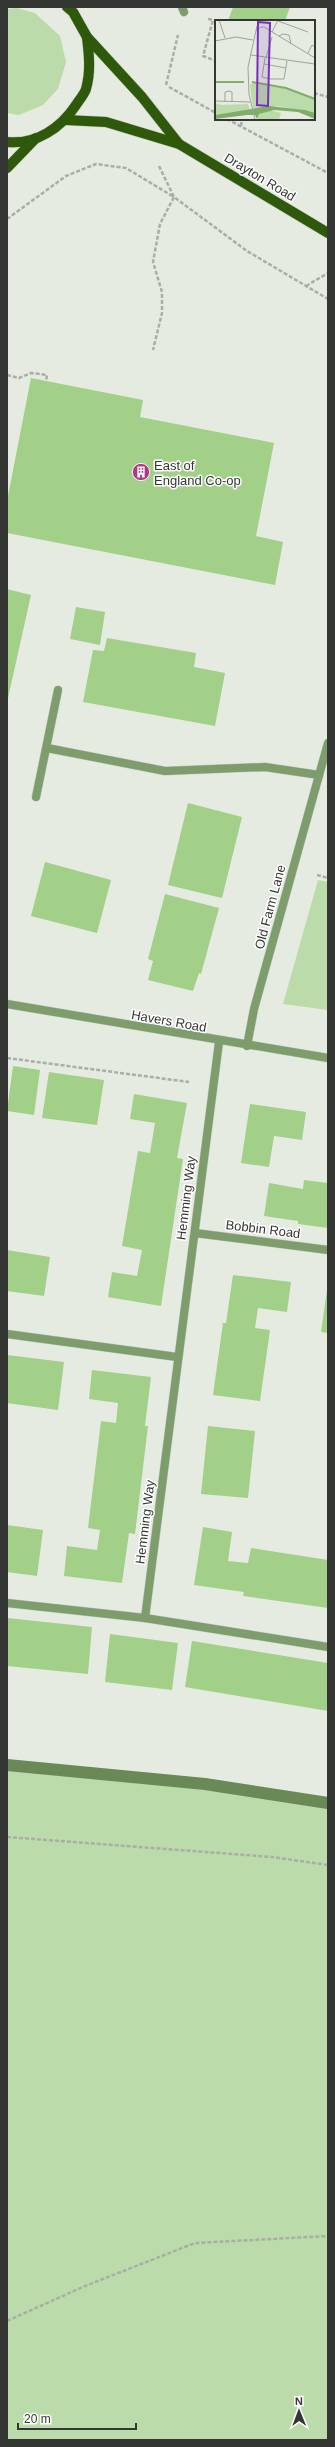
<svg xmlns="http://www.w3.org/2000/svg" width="335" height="2447" font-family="Arial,sans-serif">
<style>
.green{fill:#bbdbaa}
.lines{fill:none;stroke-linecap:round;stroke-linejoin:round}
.stream{stroke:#698957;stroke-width:12}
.building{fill:#a2d088}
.service-casing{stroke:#c1c7be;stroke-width:9}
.minor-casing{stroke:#c1c7be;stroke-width:9}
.primary-casing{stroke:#c1c7be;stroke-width:11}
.path{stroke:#a9aea6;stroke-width:2.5;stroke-dasharray:4 2;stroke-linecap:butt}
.service{stroke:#7e9d6d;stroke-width:8}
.minor{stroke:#7e9d6d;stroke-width:8}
.primary{stroke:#2e590a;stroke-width:10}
.labels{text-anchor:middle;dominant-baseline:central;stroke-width:3;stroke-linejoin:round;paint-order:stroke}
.street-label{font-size:13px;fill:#333632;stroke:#fff}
.poi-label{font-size:13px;fill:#333632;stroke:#fff;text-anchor:start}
.inset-river{fill:none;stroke:#80ad67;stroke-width:2}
.inset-road{fill:none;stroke:#9ea39b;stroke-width:1}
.view{fill:#7b2cbf;fill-opacity:0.15;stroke:#7b2cbf;stroke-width:2}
.inset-edge{fill:none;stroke:#333632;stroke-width:2}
</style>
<rect width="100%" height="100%" fill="#e5ebe1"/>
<g class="green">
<polygon points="17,8 35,13 60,36 66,62 58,89 43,105 19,115 7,113 7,9"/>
<polygon points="318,880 328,882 328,1010 283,1004"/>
<polygon points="7,1765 205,1784 328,1803 328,2440 7,2440"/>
</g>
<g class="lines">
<polyline class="stream" points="7,1765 205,1784 328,1803"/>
</g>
<g class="building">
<polygon points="233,7 290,7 285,21 228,21"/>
<polygon points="31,378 143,400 140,417 274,443 256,536 283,542 275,585 7,533 7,501"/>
<polygon points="7,589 31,595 8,698 7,698"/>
<polygon points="76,607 105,612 100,645 70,639"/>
<polygon points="107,638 196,653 194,667 225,673 215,726 83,702 93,650 104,651"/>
<polygon points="188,803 242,817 222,898 168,885"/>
<polygon points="45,862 111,880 97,933 31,916"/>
<polygon points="165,894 219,908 201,974 199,973 193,991 148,980 153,961 148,959"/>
<polygon points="13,1066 40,1070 34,1115 7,1111"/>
<polygon points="49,1072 104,1080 97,1125 42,1118"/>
<polygon points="134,1094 187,1103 177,1158 183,1159 161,1306 108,1297 112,1272 137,1276 142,1250 122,1246 138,1151 150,1153 155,1123 130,1119"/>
<polygon points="250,1104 306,1112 302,1140 274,1136 269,1167 241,1163"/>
<polygon points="304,1180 328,1183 328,1228 298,1224 298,1221 264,1216 269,1183 303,1189"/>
<polygon points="7,1250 50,1257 44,1296 7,1291"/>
<polygon points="233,1275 291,1282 287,1312 258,1308 255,1328 270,1330 260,1401 213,1395 223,1323 226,1323"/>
<polygon points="327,1290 328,1290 328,1333 321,1332"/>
<polygon points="7,1355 64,1362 58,1410 7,1403"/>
<polygon points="92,1370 151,1377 145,1426 148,1426 135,1534 129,1533 122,1583 64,1576 67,1546 97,1550 100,1530 88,1528 101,1421 116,1423 118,1403 89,1399"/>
<polygon points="208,1426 255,1431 248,1498 201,1494"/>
<polygon points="7,1525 43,1530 37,1576 7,1572"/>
<polygon points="203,1527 232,1532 228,1561 248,1563 251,1548 328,1560 328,1608 243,1596 244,1592 194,1585"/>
<polygon points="7,1618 92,1627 88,1674 7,1666"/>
<polygon points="110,1634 178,1643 172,1690 105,1682"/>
<polygon points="192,1641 328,1663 328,1711 185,1687"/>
</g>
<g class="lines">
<defs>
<polyline id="service" points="182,7 184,12"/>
<g id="minor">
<polyline points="47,748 165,771 265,767 319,775"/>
<polyline points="36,797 58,690"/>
<polyline points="7,1004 328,1058"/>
<polyline points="219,1042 145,1618 328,1647"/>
<polyline points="247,1046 254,1009 328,743"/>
<polyline points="195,1233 328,1250"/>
<polyline points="7,1334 177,1357"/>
<polyline points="7,1603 145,1618"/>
</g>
<g id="primary">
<polyline points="67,7 73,12 87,37 142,97 179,144"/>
<polyline points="66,120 106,122 179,144 328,233"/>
<path d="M7,142c29,3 54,-14 69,-37 3,-5 8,-10 10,-16 5,-18 3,-34 1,-52"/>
<polyline points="7,168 36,138"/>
</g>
</defs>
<use href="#service" class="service-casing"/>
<use href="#minor" class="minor-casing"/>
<use href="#primary" class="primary-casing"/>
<g class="path">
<polyline points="208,19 213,20 203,56 216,61"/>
<polyline points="166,85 178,35"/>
<polyline points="169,87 216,113"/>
<polyline points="314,93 328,97"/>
<polyline points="227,119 328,173"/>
<polyline points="241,126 242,119"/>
<polyline points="159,166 174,197 247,251 328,299"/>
<polyline points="7,219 66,176 96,164 126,168 174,197 160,224 153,262 162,292 162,313 153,350"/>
<polyline points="306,286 328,273"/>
<polyline points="7,375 19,378 31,373 47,375 46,381"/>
<polyline points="317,875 328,878"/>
<polyline points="7,1058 189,1082"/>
<polyline points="7,1837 272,1857 328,1865"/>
<polyline points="7,2321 85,2286 195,2243 328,2236"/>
</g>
<use href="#service" class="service"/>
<use href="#minor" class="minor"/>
<use href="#primary" class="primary"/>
</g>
<defs>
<symbol id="building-disc" viewBox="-11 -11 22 22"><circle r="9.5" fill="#b23686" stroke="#fff"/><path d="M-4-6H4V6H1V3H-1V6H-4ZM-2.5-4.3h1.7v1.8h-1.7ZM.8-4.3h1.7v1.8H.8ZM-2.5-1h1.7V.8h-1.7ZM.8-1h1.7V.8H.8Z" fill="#fff"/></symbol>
</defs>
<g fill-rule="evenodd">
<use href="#building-disc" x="131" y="462" width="20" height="20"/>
</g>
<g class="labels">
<g class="street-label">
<text transform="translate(260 177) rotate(31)">Drayton Road</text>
<text transform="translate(270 907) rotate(-75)">Old Farm Lane</text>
<text transform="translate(169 1021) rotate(10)">Havers Road</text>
<text transform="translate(186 1198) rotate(-83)">Hemming Way</text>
<text transform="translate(263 1229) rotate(7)">Bobbin Road</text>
<text transform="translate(145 1522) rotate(-83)">Hemming Way</text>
</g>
<g class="poi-label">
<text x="154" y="465">East of<tspan x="154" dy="15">England Co-op</tspan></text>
</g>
</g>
<g transform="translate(215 20)">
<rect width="100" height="100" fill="#e5ebe1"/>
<path d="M39,62l32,6 29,11v14l-37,-7 -25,4 -3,-25zM0,83l6,2 27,-1 2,6 -35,5zM56,90l10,3 -2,7h-21v-6z" fill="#bbdbaa"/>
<path d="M54,86l36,4 10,3v6l-17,-7 -24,-2 -15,4 -2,5 -2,-4h-8l-32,4v-4z" fill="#80ad67"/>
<path class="inset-river" d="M0,62h29M37,62l34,6 29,11"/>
<path class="inset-road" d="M4,0l6,18M63,1l30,11M41,11l5,-4h3l51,31M57,12l6,-12M64,16l4,-2 6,1 2,9M0,21l21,-4 17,3M93,33l4,-8 3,2M36,35l64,9M50,38l-3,19 8,2h14l3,-18M51,38l6,-21M49,44l22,4M0,81l35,1M10,82v-10l4,-1 3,1v10M40,100l-6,-26 -1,-27 9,-41"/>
<path class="view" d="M43,2l12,1 -2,83 -11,-1z"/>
<rect width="100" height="100" class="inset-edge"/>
</g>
<rect width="335" height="2447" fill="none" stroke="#333632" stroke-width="16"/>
<g transform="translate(299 2411) rotate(359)" stroke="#ffffff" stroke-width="3" paint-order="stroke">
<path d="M0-3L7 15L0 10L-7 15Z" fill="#333632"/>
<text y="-6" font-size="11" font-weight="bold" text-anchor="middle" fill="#333632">N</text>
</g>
<path d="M18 2423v6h118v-6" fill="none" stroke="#333632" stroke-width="2"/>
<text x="24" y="2423" font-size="12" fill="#333632" stroke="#ffffff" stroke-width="3" paint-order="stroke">20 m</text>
</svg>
